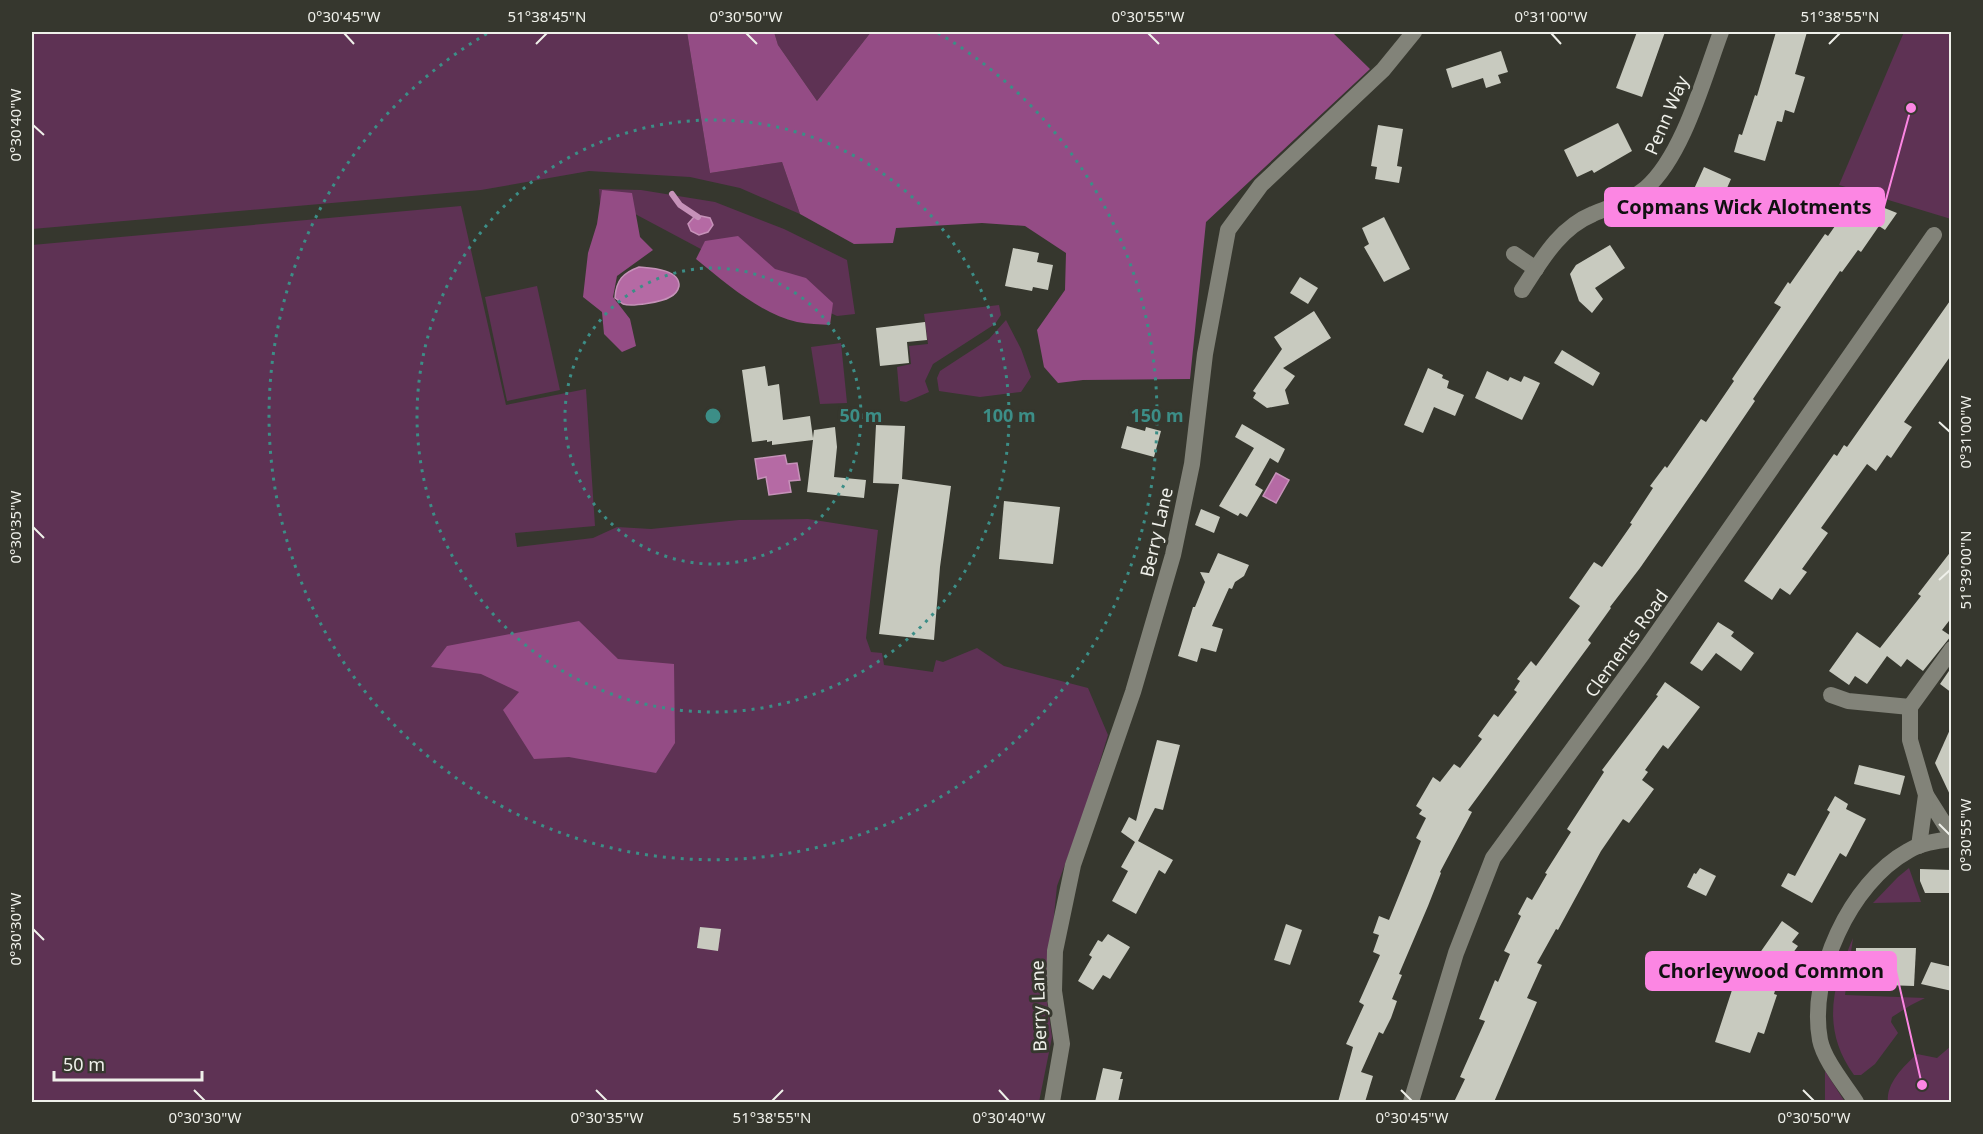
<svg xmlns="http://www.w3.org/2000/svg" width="1983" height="1134" font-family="'Noto Sans',sans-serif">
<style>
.green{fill:#5e3254}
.forest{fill:#944c85}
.water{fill:#b56aa4;stroke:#c692b9;stroke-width:1.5}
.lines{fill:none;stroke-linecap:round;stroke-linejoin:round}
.stream{stroke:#c692b9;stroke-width:6}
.building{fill:#c8cabf}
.minor{stroke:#828379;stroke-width:16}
.ticks{fill:none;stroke:#eff0ea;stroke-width:2}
.ring{fill:none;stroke:#3c8e87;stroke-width:3;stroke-dasharray:3 6}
.labels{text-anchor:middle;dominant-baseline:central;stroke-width:6;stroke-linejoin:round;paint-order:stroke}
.street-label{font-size:18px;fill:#eff0ea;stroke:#36372e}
.centre{fill:#3c8e87;stroke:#36372e;stroke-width:3}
.ring-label{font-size:18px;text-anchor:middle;font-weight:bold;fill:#3c8e87;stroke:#36372e;stroke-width:6;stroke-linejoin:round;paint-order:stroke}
.leader{fill:none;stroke:#fc86e3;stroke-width:2}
.callout-dot{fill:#fc86e3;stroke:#36372e;stroke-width:2}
.callout{fill:#fc86e3;stroke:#fc86e3;stroke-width:2}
.callout-label{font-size:20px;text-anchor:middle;font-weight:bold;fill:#111}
.neatline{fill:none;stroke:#eff0ea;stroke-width:2}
.ticks-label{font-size:15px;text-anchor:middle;fill:#eff0ea}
</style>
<rect width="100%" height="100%" fill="#36372e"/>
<g class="green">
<polygon points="32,32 687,32 710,173 782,162 800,214 740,188 690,177 589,171 481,190 32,229"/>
<polygon points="774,32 871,32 817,101 778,45"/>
<polygon points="1904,32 1951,32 1951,219 1839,185"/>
<polygon points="599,189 641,190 715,202 784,229 847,260 855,314 837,316 759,280 622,207 600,204"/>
<polygon points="461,206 506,405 586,389 595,526 515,533 517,547 593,538 617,527 651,529 739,520 808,519 878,530 866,638 871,652 882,653 884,665 933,672 936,660 943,662 977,648 1004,666 1088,688 1108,735 1085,810 1057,886 1046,994 1052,1037 1039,1102 32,1102 32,245"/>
<polygon points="537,286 560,390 507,401 485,297"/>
<polygon points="999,305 1001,315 995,324 933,364 925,381 929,392 906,402 900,401 897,367 911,364 909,346 928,344 924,314"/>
<polygon points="1006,320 1021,349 1031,377 1021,392 980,397 939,391 937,378 940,371 989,339"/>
<polygon points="841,343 847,403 820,404 811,347"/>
<polygon points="1909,868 1921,902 1873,903 1898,877"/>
<path d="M1853,938l-8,57 80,3 -14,7 -19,12 -1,5 7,11 -23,31 -14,11h-7c-33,-46 -22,-88 -1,-137z"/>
<path d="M1951,1046v56h-63c-2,-19 16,-36 29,-48l20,4z"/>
<polygon points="1825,1071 1845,1102 1825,1102"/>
</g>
<g class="forest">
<polygon points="687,32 774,32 778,45 817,101 871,32 1332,32 1370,69 1206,222 1190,379 1083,380 1058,383 1044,367 1037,330 1065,290 1066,253 1025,226 982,223 896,228 893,243 854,244 800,214 782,162 710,173"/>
<polygon points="602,190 632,193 640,237 653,250 617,276 613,297 630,319 636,346 622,352 604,334 602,312 583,297 588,253 597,224"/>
<path d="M738,236l37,33 31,9 27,25 -3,22c-10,-1 -22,-1 -33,-3 -38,-9 -71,-39 -101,-63l9,-18z"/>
<polygon points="579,621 618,659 674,664 675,743 656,773 569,757 534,759 503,710 519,692 481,674 431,667 447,646"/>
</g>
<g class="water">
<polygon points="701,216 710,218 713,225 708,232 699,235 691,231 688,224 694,217"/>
<path d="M639,267c11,1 41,2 40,19 -1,5 -5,9 -9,11 -8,5 -38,10 -47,7 -3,-2 -5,-4 -8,-6 1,-18 8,-25 24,-31z"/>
<polygon points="785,455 787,464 797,463 800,480 789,481 791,492 769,495 766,477 758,479 755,459"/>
<polygon points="1276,473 1289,480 1276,503 1263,496"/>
</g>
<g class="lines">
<polyline class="stream" points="672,194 680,205 698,217"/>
</g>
<g class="building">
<polygon points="1637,32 1665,32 1642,97 1616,88"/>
<polygon points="1776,32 1807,32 1795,74 1805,77 1794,113 1785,110 1782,122 1777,121 1765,161 1734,152 1739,134 1742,135 1755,95 1757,96"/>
<polygon points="1501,51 1508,72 1498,75 1501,83 1486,88 1483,78 1452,88 1446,69"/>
<polygon points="1618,123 1632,151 1594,173 1592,170 1577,177 1564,150"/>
<polygon points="1378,125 1403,129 1397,166 1402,167 1399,183 1375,179 1377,167 1371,166"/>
<polygon points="1704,167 1731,179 1712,222 1689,212 1698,191 1694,189"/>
<polygon points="1861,199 1874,208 1877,205 1897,213 1885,230 1879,226 1861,252 1858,250 1842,272 1840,271 1753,399 1755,401 1704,476 1640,568 1610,607 1611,608 1588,640 1591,643 1468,810 1472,812 1440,872 1441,873 1428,906 1399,974 1402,975 1392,999 1397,1001 1391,1018 1383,1034 1379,1032 1361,1072 1373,1076 1365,1102 1338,1102 1353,1047 1346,1044 1364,1005 1359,1002 1380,955 1373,952 1379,935 1373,933 1379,916 1389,920 1421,841 1416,838 1426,818 1419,814 1422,810 1416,806 1433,777 1440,782 1454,764 1460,768 1482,739 1478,736 1494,714 1498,717 1517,692 1514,690 1520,681 1517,679 1531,661 1536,666 1580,606 1569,598 1594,562 1602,567 1632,524 1630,523 1653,488 1650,486 1665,466 1667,468 1701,419 1706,422 1734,381 1732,379 1781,307 1774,303 1788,282 1790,284 1825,234 1828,236 1849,206 1854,210"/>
<polygon points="1384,217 1410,269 1384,282 1364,247 1369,244 1362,228"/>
<polygon points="1610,245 1625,268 1595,288 1603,299 1592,313 1579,301 1570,274 1576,265"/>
<polygon points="1013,248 1039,253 1037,262 1053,265 1048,290 1033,287 1032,291 1005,286"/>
<polygon points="1300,277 1318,288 1308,304 1290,293"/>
<polygon points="1952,298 1952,354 1904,422 1912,427 1891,458 1887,455 1876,471 1867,464 1821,528 1828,533 1802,569 1807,572 1790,595 1780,588 1772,600 1744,581 1834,454 1837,456 1844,445 1847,447"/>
<polygon points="1314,311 1331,338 1283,368 1295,376 1285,390 1289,404 1267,408 1253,398 1256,393 1253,391 1282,349 1274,337"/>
<polygon points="925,322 927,340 907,342 909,363 880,366 876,328"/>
<polygon points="1562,350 1600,373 1593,386 1554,363"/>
<polygon points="765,366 768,386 779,384 783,420 810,416 813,438 814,430 835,427 837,447 834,477 866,480 864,498 807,492 813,440 772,445 772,441 767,442 767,440 752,442 742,370"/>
<polygon points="1428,368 1443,375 1442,378 1449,381 1447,388 1464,395 1455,416 1434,407 1423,433 1404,425"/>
<polygon points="1487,371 1508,381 1510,377 1521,382 1524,376 1540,383 1522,420 1475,398"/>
<polygon points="1242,424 1285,449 1278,463 1270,458 1255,485 1263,490 1247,517 1240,513 1238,516 1219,506 1254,448 1235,437"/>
<polygon points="876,425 905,426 902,479 951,486 940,567 934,640 879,634 899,484 873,483"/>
<polygon points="1127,426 1145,431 1146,427 1161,431 1154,457 1121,448"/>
<polygon points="1004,501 1060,507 1053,564 999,559"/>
<polygon points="1201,509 1220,517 1214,533 1195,525"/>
<polygon points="1952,550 1952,617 1942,630 1951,636 1923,671 1907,659 1901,667 1887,656 1867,684 1855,676 1849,685 1829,671 1857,632 1880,648 1921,596 1918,594"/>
<polygon points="1218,553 1249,565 1244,576 1235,582 1232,589 1229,588 1212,626 1223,629 1216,652 1201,648 1197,662 1178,656 1193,607 1195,607 1205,582 1200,572 1209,573"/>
<polygon points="1718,622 1734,632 1731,636 1754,653 1741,671 1716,653 1702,671 1690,663"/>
<polygon points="1951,668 1952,669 1952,693 1940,684"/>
<polygon points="1665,682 1700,707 1668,749 1663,745 1645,770 1648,772 1642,780 1654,789 1629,823 1623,819 1601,851 1558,930 1556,929 1537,963 1542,965 1527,998 1537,1002 1494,1102 1454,1102 1465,1079 1460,1077 1485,1021 1479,1019 1495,980 1498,982 1510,954 1504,951 1521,916 1518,914 1527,897 1532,900 1547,874 1545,873 1571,832 1567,829 1604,772 1602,770 1658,696 1656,695"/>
<polygon points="1952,725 1952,799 1935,763"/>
<polygon points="1157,740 1180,745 1163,810 1155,808 1138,841 1173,860 1165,874 1159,870 1136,914 1112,901 1128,871 1121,867 1135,842 1121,832 1129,817 1136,821"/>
<polygon points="1859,765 1905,776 1900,795 1854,784"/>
<polygon points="1835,796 1848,804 1846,809 1866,819 1846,857 1840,853 1812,903 1781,886 1788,873 1795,876 1830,812 1827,810"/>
<polygon points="1700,868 1716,876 1706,896 1687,887 1694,873 1696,874"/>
<polygon points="1920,869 1952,870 1952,893 1925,893 1920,881"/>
<polygon points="1782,921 1799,933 1792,942 1798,946 1782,968 1774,994 1777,995 1764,1034 1758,1032 1750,1053 1715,1042 1732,990 1725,988 1735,958 1745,962 1748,953 1757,957"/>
<polygon points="1286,924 1302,930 1290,965 1274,960"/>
<polygon points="700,927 721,929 718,951 697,948"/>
<polygon points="1108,934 1130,947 1110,979 1103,975 1093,990 1078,981 1092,957 1089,955 1098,940 1102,942"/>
<polygon points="1856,948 1916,948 1914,986 1855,984"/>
<polygon points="1931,962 1952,967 1952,991 1921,984"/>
<polygon points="1103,1068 1122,1072 1120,1079 1123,1079 1118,1102 1095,1102"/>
</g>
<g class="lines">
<g class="minor">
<polyline points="1514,254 1536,269"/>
<path d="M1522,290c19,-29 37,-62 71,-76 18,-8 38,-13 53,-26 37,-32 58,-111 75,-156"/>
<polyline points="1831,695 1848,701 1910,707"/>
<polyline points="1926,795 1952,836"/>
<polyline points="1919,846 1926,795 1910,740 1910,707 1952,649"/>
<polyline points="1052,1102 1062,1044 1054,991 1055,951 1073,865 1133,692 1173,555 1192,464 1205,354 1228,230 1261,185 1383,70 1414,32"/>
<polyline points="1411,1102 1456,953 1493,858 1643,653 1934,235"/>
<path d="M1856,1102c-11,-17 -32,-42 -36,-62 -12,-65 30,-157 88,-189 13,-8 28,-10 44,-12"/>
</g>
</g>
<path class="ticks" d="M344,33l10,11M746,33l11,11M1148,33l11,11M1551,33l10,11M536,44l11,-11M1829,44l11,-11M33,125l11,10M1939,422l11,10M33,527l11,11M1939,580l11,-10M1939,824l11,11M33,929l11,11M194,1090l11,11M596,1090l11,11M999,1090l10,11M1401,1090l11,11M1803,1090l11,11M772,1101l11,-11"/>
<g class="ring">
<circle cx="713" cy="416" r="148"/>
<circle cx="713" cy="416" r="296"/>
<path d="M938 33A444 444 0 1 1 488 33"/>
</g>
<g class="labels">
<g class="street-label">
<text transform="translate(1666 115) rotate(-67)">Penn Way</text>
<text transform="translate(1156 532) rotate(-77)">Berry Lane</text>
<text transform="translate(1626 643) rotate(-54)">Clements Road</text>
<text transform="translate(1038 1006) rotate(-92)">Berry Lane</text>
</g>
</g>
<circle cx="713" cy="416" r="9" class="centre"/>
<g class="ring-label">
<text x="861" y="422">50 m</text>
<text x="1009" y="422">100 m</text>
<text x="1157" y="422">150 m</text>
</g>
<path class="leader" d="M1911 108L1884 207M1922 1085L1896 971"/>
<g class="callout-dot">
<circle cx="1911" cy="108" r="6"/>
<circle cx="1922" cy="1085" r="6"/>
</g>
<g class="callout">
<rect x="1605" y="188" width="279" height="38" rx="6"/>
<rect x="1646" y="952" width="250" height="38" rx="6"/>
</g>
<g class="callout-label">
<text x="1744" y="214">Copmans Wick Alotments</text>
<text x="1771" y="978">Chorleywood Common</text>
</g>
<rect width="1983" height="1134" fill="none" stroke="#36372e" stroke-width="66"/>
<path d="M54 1071v9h148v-9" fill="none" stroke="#eff0ea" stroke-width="3"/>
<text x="63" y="1071" font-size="18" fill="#eff0ea" stroke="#36372e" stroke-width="4.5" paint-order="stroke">50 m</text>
<rect x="33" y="33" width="1917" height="1068" class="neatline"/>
<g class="ticks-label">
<text x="344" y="22">0°30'45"W</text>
<text x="547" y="22">51°38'45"N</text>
<text x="746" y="22">0°30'50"W</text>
<text x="1148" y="22">0°30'55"W</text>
<text x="1551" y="22">0°31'00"W</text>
<text x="1840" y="22">51°38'55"N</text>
<text transform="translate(16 125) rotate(-90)" y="5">0°30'40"W</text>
<text transform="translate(1966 432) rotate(-90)" y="5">0°31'00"W</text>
<text transform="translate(16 527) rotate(-90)" y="5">0°30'35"W</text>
<text transform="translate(1966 570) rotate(-90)" y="5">51°39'00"N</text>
<text transform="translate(1966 835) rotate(-90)" y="5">0°30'55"W</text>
<text transform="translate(16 929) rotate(-90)" y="5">0°30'30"W</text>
<text x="205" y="1123">0°30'30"W</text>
<text x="607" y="1123">0°30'35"W</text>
<text x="772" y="1123">51°38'55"N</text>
<text x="1009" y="1123">0°30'40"W</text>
<text x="1412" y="1123">0°30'45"W</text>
<text x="1814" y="1123">0°30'50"W</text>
</g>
</svg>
